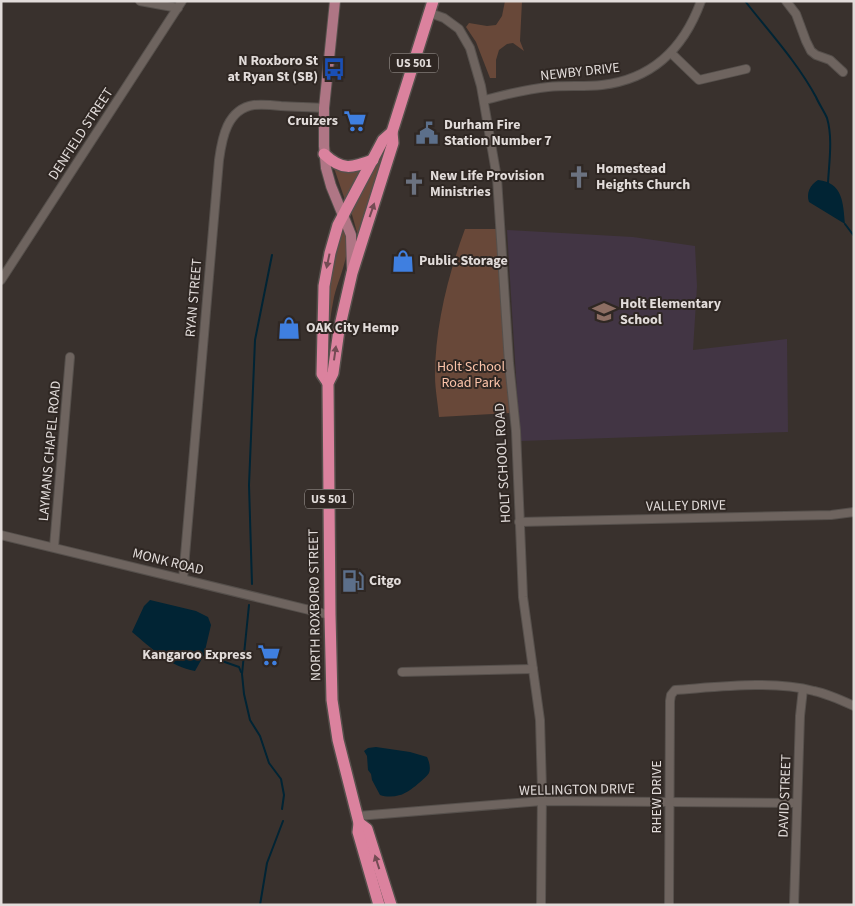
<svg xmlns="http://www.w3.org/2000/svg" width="855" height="906" font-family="'Source Sans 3',sans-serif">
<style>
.education{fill:#423544}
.green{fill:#684839}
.water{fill:#012434}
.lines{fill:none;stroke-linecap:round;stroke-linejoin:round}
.stream{stroke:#012434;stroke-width:2}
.minor-casing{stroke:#56504c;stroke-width:10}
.major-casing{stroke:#56504c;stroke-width:12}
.highway-casing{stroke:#56504c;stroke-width:14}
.minor{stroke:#6e645f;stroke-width:8}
.major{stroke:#af7685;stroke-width:10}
.highway{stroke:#db829e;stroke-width:11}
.oneway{fill:#744b54}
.labels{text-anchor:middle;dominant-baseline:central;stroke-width:4;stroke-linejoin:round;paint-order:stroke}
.shield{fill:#2f2723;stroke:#aca6a3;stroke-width:1}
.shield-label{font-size:12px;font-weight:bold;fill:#e2dcda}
.poi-label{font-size:14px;font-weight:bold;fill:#e2dcda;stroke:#2f2723;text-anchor:start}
.street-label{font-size:14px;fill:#e2dcda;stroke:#2f2723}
.park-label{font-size:14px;fill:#fbc3a9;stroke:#2f2723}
</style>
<rect width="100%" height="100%" fill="#39312d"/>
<polygon class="education" points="507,230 633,237 695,246 697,286 693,350 787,339 788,432 520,441"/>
<g class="green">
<polygon points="505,1 522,1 520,41 524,51 513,43 507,44 499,50 496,60 496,78 490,78 476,42 466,27 469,23 487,26 496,25 502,16"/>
<polygon points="383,150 387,152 358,236 351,211"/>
<polygon points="334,168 362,170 345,200"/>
<path d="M344,228c10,21 -5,48 -10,69 -3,15 -5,30 -7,46 1,-40 0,-78 17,-115z"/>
<path d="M465,229h33l13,184 -72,4c-1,-13 -4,-28 -4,-41 0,-49 13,-101 30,-147z"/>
</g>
<g class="water">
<path d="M818,180c25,3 25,22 27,44l-36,-22c-3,-9 1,-17 9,-22z"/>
<path d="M150,600l46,11 12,6 3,8 -7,30 -9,16c-24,-4 -44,-23 -63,-39l12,-26z"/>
<path d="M376,747l34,5 17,5c2,4 4,11 2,16 -4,6 -22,21 -29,22 -7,2 -14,2 -20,0l-8,-15 -1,-6 -3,-4 -1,-14 -3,-5 4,-3z"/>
</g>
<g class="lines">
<g class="stream">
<path d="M745,1c25,32 52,61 71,96 3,7 8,14 11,21 6,20 2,45 1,65"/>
<polyline points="845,224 854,236"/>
<polyline points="252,584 249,485 255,340 272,255"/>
<polyline points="249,605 242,674 244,694 250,720 260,736 269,763 281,779 284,795 282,809"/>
<polyline points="202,654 239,667 241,672"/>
<polyline points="260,905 267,863 283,821"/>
</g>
<defs>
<g id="minor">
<polyline points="140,1 178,8"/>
<polyline points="786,1 796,14 806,41 811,51 816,55 830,60 843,72"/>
<polyline points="430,13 444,18 459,29 470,48 481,86 497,178 509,363 516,431 523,597 540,720 542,789 541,905"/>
<polyline points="671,53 699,80 746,69"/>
<path d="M484,100c21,-5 42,-11 64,-13 18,-2 36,0 54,-2 51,-6 82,-37 99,-84"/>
<polyline points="1,280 182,1"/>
<polyline points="519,522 831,515 854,512"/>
<polyline points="1,535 330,615"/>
<polyline points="54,547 70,357"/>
<path d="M183,579l36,-419c3,-22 8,-51 35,-55 9,-1 18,0 27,1 14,1 29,1 43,2"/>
<polyline points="402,672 533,669"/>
<polyline points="358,816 542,801 797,803"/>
<path d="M669,905l1,-204 1,-6 4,-5c43,-3 97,-10 139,1 14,3 27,9 40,15"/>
<polyline points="794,905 800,716 803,689"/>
</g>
<polyline id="major" points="335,1 324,108 324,146 326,168 331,186 351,235 352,269"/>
<g id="highway">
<path d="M324,154c18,17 28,14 49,6"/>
<polyline points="328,383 322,374 324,286 330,253 338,225 383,140 392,132 433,1"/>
<polyline points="359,823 367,829 391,905"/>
<polyline points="379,905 358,832 359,823 338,740 332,700 330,615 328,383 333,373 339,330 352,273 393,143 392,132"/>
</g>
</defs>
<use href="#minor" class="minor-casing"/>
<use href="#major" class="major-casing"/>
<use href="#highway" class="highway-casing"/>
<use href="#minor" class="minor"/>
<use href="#major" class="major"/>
<use href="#highway" class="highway"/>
</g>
<defs><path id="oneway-solid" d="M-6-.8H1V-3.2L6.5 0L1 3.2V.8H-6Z" transform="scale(1.25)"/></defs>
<g class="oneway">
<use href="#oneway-solid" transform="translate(372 210) rotate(-71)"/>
<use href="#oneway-solid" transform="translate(328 261) rotate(102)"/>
<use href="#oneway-solid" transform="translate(335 353) rotate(-82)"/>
<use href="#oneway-solid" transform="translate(377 862) rotate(-108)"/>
</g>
<defs>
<symbol id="bus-bare" viewBox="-9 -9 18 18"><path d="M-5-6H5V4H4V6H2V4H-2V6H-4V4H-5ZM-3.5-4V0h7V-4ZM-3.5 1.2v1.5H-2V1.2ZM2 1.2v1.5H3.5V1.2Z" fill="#1a4fb4" stroke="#2f2723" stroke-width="2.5" paint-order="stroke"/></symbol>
<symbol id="supermarket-bare" viewBox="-9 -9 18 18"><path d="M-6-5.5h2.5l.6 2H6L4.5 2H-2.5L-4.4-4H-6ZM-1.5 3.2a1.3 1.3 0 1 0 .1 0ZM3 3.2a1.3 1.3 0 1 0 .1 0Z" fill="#3f7fe0" stroke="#2f2723" stroke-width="2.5" paint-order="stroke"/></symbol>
<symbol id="civic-bare" viewBox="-9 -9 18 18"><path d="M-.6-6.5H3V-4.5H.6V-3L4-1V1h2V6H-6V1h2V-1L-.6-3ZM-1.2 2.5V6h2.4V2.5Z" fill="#5c6f8a" stroke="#2f2723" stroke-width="2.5" paint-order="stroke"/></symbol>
<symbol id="church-bare" viewBox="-9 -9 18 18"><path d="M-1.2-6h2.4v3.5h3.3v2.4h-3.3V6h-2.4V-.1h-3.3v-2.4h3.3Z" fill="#6b7280" stroke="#2f2723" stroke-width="2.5" paint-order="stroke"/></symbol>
<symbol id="shop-bare" viewBox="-9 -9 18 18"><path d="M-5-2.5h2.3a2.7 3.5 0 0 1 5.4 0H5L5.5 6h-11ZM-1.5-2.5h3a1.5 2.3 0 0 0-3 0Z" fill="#3f7fe0" stroke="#2f2723" stroke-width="2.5" paint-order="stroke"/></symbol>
<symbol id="school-bare" viewBox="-9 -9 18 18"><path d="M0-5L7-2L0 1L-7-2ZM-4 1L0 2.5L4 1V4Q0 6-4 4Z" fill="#8d6e63" stroke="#2f2723" stroke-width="2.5" paint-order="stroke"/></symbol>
<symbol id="fuel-bare" viewBox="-9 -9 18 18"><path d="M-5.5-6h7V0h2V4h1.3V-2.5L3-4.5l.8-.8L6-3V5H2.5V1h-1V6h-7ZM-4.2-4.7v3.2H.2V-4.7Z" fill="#5c6f8a" stroke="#2f2723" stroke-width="2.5" paint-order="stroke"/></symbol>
</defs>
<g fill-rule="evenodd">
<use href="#bus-bare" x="318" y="53" width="32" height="32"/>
<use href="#supermarket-bare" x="339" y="105" width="32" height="32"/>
<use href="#civic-bare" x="411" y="117" width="32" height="32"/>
<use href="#church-bare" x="563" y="161" width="32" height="32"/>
<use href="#church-bare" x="398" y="168" width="32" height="32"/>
<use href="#shop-bare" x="387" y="245" width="32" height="32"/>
<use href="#school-bare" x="588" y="296" width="32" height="32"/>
<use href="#shop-bare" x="273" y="312" width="32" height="32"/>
<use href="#fuel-bare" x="337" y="565" width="32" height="32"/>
<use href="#supermarket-bare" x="253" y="639" width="32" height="32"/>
</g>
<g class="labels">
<g class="shield">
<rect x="390" y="53.5" width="48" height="19" rx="4"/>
<rect x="305" y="489.5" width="48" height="19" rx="4"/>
</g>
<g class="shield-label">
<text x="414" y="63">US 501</text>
<text x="329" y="499">US 501</text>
</g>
<g class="poi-label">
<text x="318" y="61" text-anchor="end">N Roxboro St<tspan x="318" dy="16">at Ryan St (SB)</tspan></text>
<text x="338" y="121" text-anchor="end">Cruizers</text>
<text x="444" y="125">Durham Fire<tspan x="444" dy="16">Station Number 7</tspan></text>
<text x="596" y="169">Homestead<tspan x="596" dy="16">Heights Church</tspan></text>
<text x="430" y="176">New Life Provision<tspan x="430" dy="16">Ministries</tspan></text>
<text x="419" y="261">Public Storage</text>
<text x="620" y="304">Holt Elementary<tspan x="620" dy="16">School</tspan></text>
<text x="306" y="328">OAK City Hemp</text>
<text x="369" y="581">Citgo</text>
<text x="252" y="655" text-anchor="end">Kangaroo Express</text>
</g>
<g class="street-label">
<text transform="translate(580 72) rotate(-6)">NEWBY DRIVE</text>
<text transform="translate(81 134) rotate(-57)">DENFIELD STREET</text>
<text transform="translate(194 298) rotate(-85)">RYAN STREET</text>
<text transform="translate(50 451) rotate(-85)">LAYMANS CHAPEL ROAD</text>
<text transform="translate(503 463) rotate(-93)">HOLT SCHOOL ROAD</text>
<text transform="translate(686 506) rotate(-1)">VALLEY DRIVE</text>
<text transform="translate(168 562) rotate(14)">MONK ROAD</text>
<text transform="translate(315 605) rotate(-91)">NORTH ROXBORO STREET</text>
<text transform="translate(577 790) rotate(-1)">WELLINGTON DRIVE</text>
<text transform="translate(785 796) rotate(-88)">DAVID STREET</text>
<text transform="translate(657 797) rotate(-90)">RHEW DRIVE</text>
</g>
<g class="park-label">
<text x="471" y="367">Holt School<tspan x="471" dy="16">Road Park</tspan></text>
</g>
</g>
<rect width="855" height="906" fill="none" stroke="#e2dcda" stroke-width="5"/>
</svg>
